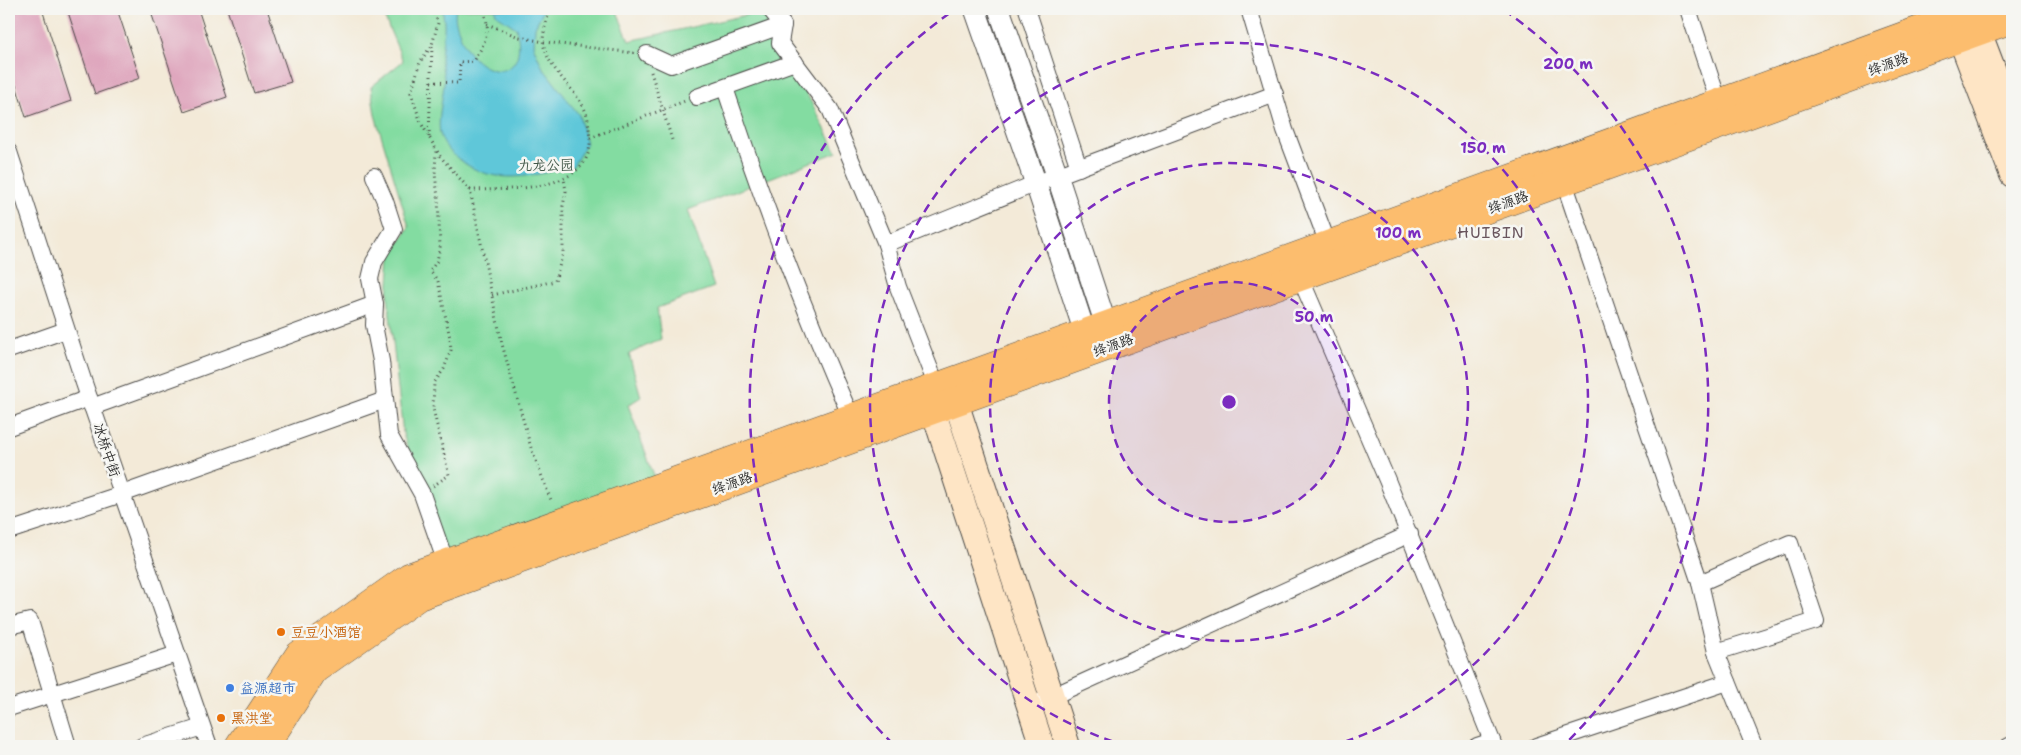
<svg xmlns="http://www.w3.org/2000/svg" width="2021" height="755" font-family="'Shantell Sans','LXGW WenKai TC',sans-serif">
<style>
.green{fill:#83dca1;stroke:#578466}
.water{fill:#5ec7d9;stroke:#447982}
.building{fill:#dfa7be}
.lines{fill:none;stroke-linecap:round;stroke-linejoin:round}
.minor-casing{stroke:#494845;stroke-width:18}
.tertiary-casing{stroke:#494845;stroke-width:23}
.secondary-casing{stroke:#494845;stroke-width:26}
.trunk-casing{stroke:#494845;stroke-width:29}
.path{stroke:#494845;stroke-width:3;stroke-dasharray:1 4;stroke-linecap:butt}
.minor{stroke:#fff;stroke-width:16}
.tertiary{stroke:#fff;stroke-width:21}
.secondary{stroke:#fee5c5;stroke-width:24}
.trunk{stroke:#fcbd6e;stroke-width:28}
.ring{fill:none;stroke:#7b2cbf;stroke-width:2.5;stroke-dasharray:9 6}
.food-dot{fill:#e8710a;stroke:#f6f6f2;stroke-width:2}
.shop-dot{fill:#3f7fe0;stroke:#f6f6f2;stroke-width:2}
.labels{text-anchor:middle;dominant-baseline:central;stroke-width:5;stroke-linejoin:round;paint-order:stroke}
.street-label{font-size:14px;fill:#2b2b2b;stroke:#f6f6f2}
.park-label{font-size:14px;fill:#415748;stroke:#f6f6f2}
.food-label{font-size:14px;fill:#c56008;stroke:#f6f6f2;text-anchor:start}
.shop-label{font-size:14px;fill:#366cbe;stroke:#f6f6f2;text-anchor:start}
.quarter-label{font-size:16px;letter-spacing:1px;fill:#6a565e;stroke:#f6f6f2}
.centre{fill:#7b2cbf;stroke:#f6f6f2;stroke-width:2.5}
.ring-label{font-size:15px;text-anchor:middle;font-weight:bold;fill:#7b2cbf;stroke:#f6f6f2;stroke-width:5;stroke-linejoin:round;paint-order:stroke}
</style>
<rect width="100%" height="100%" fill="#f6f6f2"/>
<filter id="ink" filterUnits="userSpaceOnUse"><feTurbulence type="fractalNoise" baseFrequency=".02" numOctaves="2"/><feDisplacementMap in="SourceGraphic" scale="10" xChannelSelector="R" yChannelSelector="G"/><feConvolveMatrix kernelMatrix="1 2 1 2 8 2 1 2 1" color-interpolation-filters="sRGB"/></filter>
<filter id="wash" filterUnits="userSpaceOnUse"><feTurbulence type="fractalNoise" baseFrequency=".0096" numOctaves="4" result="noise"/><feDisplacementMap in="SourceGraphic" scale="20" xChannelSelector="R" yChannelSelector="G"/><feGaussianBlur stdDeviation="1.12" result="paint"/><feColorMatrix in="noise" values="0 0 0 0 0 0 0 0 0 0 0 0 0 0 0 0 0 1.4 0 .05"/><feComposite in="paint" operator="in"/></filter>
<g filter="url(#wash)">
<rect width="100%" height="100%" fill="#f3ead8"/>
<polygon class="green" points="381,9 616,9 629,41 764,11 837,152 688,210 714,287 657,308 661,339 629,354 641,397 628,405 658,486 446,563 403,434 388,297 391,255 409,227 375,115 371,87 403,61"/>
<path class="water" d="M442,9h14c-2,8 0,14 3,22 13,50 73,56 57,-3l-19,-13 -3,-6h50l-9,18 -1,21 9,20 36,47 7,29 -13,22c-40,10 -78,21 -113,-6 -7,-5 -16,-14 -19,-23 -5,-13 2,-39 3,-53 1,-9 -3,-17 -3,-26 1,-20 6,-28 1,-49z"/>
<g id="blocks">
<g class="building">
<polygon points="9,9 42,9 71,101 26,117 9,63"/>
<polygon points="67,9 117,9 140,78 95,94"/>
<polygon points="150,9 198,9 227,97 184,112"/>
<polygon points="227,9 267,9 291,82 254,93"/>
</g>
</g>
</g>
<g filter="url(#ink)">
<use href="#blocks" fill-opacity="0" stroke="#494845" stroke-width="1"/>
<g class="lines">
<defs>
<g id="minor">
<polyline points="770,9 783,25 780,43 830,109 886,244 898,287 937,387"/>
<polyline points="1027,9 1079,168"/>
<polyline points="1249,9 1285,130 1328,244"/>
<polyline points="1688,9 1719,103"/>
<polyline points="647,54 671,65 783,25"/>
<path d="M725,88c37,112 78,221 126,329"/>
<polyline points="697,97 795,62"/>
<polyline points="9,152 84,383 209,746"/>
<polyline points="374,176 385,201 394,229 374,262 370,279 375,304 374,325 381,361 389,435 422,494 446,563"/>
<polyline points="1564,182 1700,583 1790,543 1816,621 1716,652 1754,746"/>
<polyline points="886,244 1027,187 1275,94"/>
<polyline points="1300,277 1387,480 1494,746"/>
<polyline points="9,350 66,330"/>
<polyline points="92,407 375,304"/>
<polyline points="9,427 89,398"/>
<polyline points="9,531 122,494 385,400"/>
<polyline points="1700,583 1716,652"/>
<polyline points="9,626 30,621 68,746"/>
<polyline points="1029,707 1410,534"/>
<polyline points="9,708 177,654"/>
<polyline points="142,746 202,727"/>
<polyline points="1477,746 1492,741"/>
<polyline points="1536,746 1728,682"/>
<polyline points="2009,746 2012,745"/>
</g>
<g id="tertiary">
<polyline points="975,9 1036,184 1085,333"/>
<polyline points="999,9 1056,172 1106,325"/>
</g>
<g id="secondary">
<polyline points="1972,13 2012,118"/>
<polyline points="1953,20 2012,175"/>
<polyline points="956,402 1068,746"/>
<polyline points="933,410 1042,746"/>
</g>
<g id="trunk">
<polyline points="239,746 299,655 409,577 937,387 1978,9"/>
<polyline points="265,746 314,670 419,596 2012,19"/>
</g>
</defs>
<use href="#minor" class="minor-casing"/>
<use href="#tertiary" class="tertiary-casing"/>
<use href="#secondary" class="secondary-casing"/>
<use href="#trunk" class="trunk-casing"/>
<g class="path">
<polyline points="433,9 438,23 432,45 420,62 411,93 421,123 440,156 470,190 502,344 531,448 552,503"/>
<polyline points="487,24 519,37 544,42 634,53"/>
<polyline points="651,72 673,143"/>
<path d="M431,82l28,1 1,-21 14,-1c11,-19 19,-31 8,-52"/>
<polyline points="429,137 432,45"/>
<polyline points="590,138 685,101"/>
<path d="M470,190c37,-1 121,3 120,-50 -1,-10 -1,-22 -5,-30 -9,-20 -34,-39 -40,-60 -5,-14 2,-28 5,-41"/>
<polyline points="492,295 555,281 563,253 563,206 566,191 564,179"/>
<polyline points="433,486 449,475 433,409 434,383 444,369 451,350 450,338 438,281 430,271 437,261 440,247 438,197 435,174 436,149"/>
</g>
<use href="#minor" class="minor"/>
<use href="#tertiary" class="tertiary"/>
<use href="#secondary" class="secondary"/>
<use href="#trunk" class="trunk"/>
</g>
</g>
<circle cx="1229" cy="402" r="120" fill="#7b2cbf" fill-opacity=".12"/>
<g class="ring">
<circle cx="1229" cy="402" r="120"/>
<circle cx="1229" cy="402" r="239"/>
<path d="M1127 746A359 359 0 1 1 1331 746"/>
<path d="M893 744A479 479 0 0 1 954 10M1504 10A479 479 0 0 1 1565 744"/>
</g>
<g class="food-dot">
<circle cx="281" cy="632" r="5"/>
<circle cx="221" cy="718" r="5"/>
</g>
<circle class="shop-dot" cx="230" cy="688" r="5"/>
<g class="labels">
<g class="street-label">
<text transform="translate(1888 64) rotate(-20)">绛源路</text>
<text transform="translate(1508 202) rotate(-20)">绛源路</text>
<text transform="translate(1113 345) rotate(-20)">绛源路</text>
<text transform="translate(107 450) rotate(71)">冰桥中街</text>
<text transform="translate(732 483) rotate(-20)">绛源路</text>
</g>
<g class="park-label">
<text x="546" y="165">九龙公园</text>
</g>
<g class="food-label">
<text x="291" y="632">豆豆小酒馆</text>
<text x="231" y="718">黑洪堂</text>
</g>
<g class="shop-label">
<text x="240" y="688">益源超市</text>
</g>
<g class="quarter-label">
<text x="1491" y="232">HUIBIN</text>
</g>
</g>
<circle cx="1229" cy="402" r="8" class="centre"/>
<g class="ring-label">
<text x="1568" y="69">200 m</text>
<text x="1483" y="153">150 m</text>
<text x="1398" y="238">100 m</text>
<text x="1314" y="322">50 m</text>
</g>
<rect width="2021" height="755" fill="none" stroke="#f6f6f2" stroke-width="30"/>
</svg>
